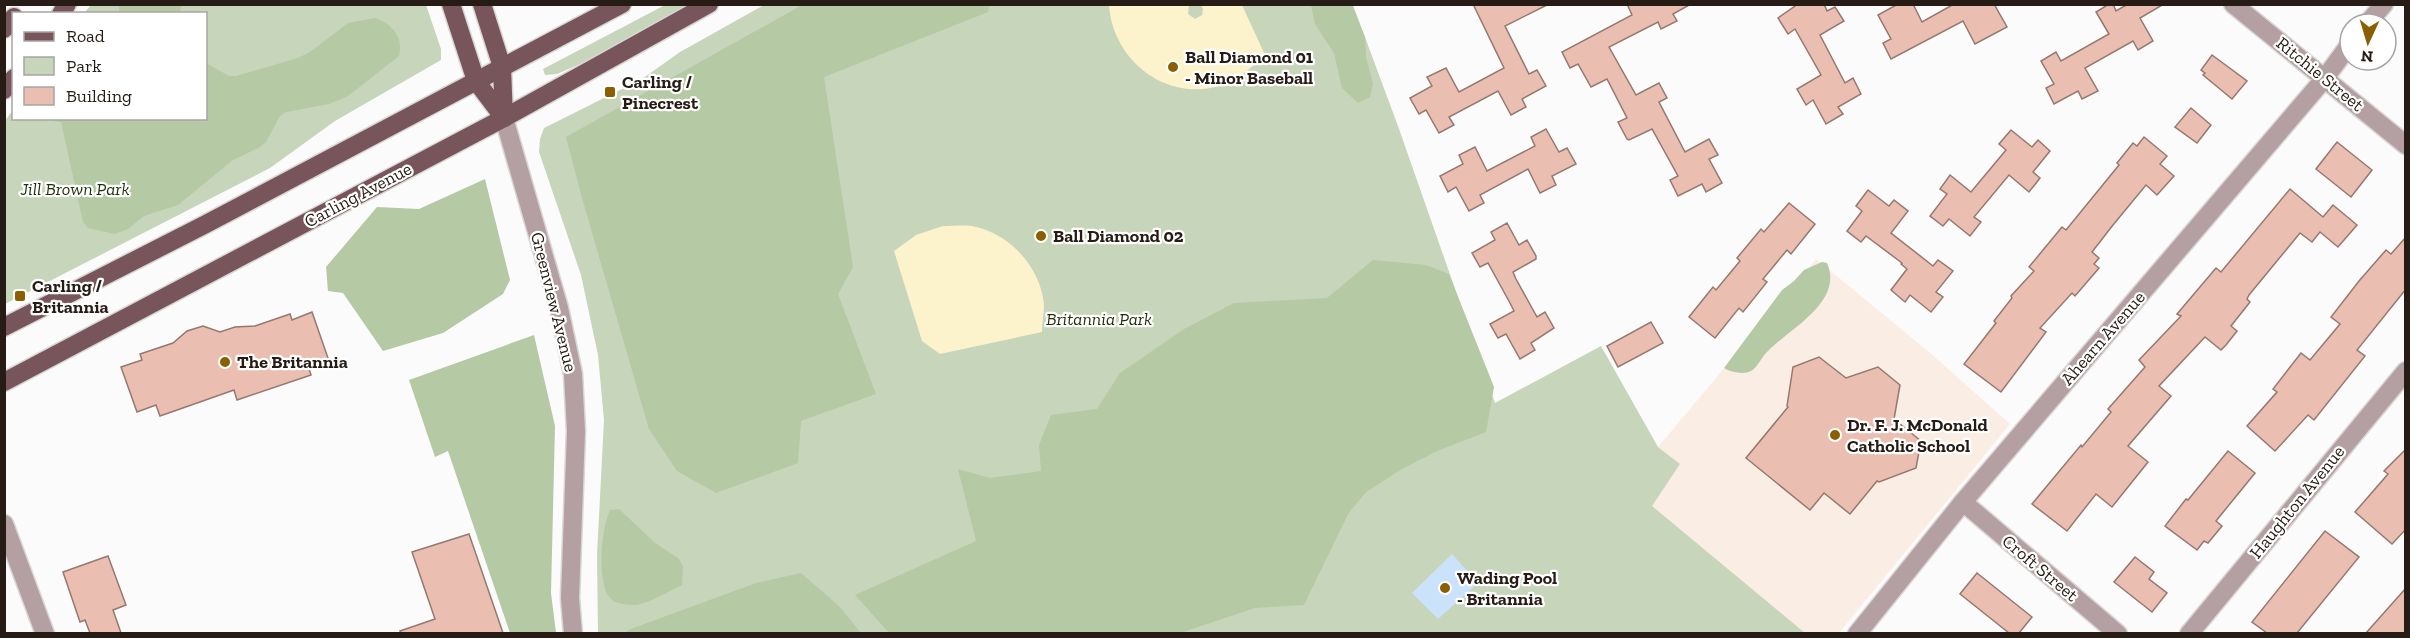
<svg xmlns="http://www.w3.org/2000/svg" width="2410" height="638" font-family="'Zilla Slab',serif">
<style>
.built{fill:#faede3}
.green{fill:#c7d5bb}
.forest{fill:#b5c9a5}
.sand{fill:#fcf2cc}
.water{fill:#cbe2fb}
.building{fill:#eabfb1;stroke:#95786f;stroke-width:1.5}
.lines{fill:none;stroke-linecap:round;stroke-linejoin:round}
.minor-casing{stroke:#d9d7d6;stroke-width:21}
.major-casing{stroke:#d9d7d6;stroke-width:21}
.minor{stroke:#b4a0a2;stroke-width:18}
.major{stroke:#77555a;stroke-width:18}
.poi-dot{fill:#8b5e01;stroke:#fff;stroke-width:2}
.labels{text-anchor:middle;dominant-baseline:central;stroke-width:4.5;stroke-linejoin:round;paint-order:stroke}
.poi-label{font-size:18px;font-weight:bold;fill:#261c15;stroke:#fff;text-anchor:start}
.street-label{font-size:18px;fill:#261c15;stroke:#fff}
.park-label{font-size:18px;font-style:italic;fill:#1e3009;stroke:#fff}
</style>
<rect width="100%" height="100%" fill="#fbfbfb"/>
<polygon class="built" points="1816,259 1929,352 2010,424 1839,633 1805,633 1651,506 1680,464 1658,447"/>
<g class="green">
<polygon points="91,5 426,5 441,49 441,60 335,121 270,168 5,304 4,122 13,110 14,118 206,118 206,14 84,13"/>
<polygon points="665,5 687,5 587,61 557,74 545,75 543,69"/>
<polygon points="764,5 1353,5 1398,126 1495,403 1601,346 1658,447 1680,464 1652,506 1805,633 598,633 597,555 604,420 598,355 581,275 539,152 540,139 544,128 642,79 680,52"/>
</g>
<g class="forest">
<polygon points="804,4 989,5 988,12 824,77 853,267 838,294 876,394 801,421 798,463 716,493 677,471 649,429 582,198 566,137"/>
<polygon points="119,5 181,5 180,13 119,13"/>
<polygon points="1311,5 1352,5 1365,37 1366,57 1373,84 1370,97 1358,103 1342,88 1334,53 1315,24"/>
<path d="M375,18c17,6 29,19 24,38l-51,40 -19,8 -43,8 -6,4 -14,26 -6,5 -27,13 -55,45 -34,11 -16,13 -13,5 -27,-6 -5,-6 -22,-100 -7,-1 -1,-2 153,-1v-55l23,13h7l62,-18 12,-6 38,-29z"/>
<polygon points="485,179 510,280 503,294 443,333 383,351 343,293 328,291 326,267 377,207 419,209"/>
<polygon points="1373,260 1426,265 1449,274 1494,387 1486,432 1437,451 1402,469 1366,492 1348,514 1304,605 1255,608 1180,633 890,634 855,595 976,541 958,469 990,478 1041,471 1039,445 1051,415 1097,409 1120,373 1184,329 1234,303 1327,298"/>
<path d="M1822,262l5,1c17,38 -36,65 -58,87 -7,6 -11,17 -18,21 -7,4 -21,1 -27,-3l58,-78 12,-9 10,-11z"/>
<polygon points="534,335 555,426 551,593 556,633 510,633 448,451 435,457 409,380"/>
<path d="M619,509l36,34 23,15 5,8 -1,19c-12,6 -35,19 -47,20 -8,0 -21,-1 -26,-8 -12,-19 -8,-67 1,-87z"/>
<polygon points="801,573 840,607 861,633 626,633 628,630 756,583"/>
</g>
<g class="sand">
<path d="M1109,5h80l-1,9 7,5 7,-4 1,-6 -2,-4h41l23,50c-14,13 -27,25 -46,31 -55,16 -107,-28 -110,-81z"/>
<path d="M943,226c9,0 20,-1 29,0 37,7 68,40 72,78 0,9 -2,19 -2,28l-102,22 -18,-13 -28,-90 22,-16z"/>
</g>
<polygon class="water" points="1452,554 1478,583 1438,619 1412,593"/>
<g class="building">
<polygon points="1473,4 1549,4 1505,26 1529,74 1537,70 1546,86 1522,99 1526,107 1511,115 1498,91 1449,117 1454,125 1439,133 1426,110 1419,114 1410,98 1432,86 1427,77 1446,68 1459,92 1504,68"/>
<polygon points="1627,4 1691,4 1673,14 1677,21 1661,29 1658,22 1609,47 1636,95 1659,83 1667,98 1659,102 1685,152 1709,139 1718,155 1709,159 1722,183 1706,192 1702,184 1678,196 1670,180 1678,176 1652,129 1629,140 1627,139 1618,122 1627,118 1607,79 1591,87 1578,64 1570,68 1562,52 1632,15"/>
<polygon points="1798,4 1824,4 1827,11 1835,7 1844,21 1820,35 1845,83 1853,78 1861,94 1838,107 1843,114 1826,124 1813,100 1806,105 1797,89 1821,75 1795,29 1788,34 1778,18"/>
<polygon points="1898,4 1913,4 1922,22 1954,4 1994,4 2007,27 1975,44 1963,21 1891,59 1883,43 1891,39 1878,15"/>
<polygon points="2109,4 2113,4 2116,11 2128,4 2164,4 2140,18 2153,41 2138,50 2133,41 2085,68 2098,91 2082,99 2078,91 2054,104 2046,88 2054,84 2041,61 2056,52 2061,61 2109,34 2096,12"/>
<polygon points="2212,55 2247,81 2232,99 2203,75 2205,73 2201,70"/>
<polygon points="2191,108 2211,125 2197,143 2175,127"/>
<polygon points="1546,129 1559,152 1567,148 1576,164 1552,176 1556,185 1540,193 1528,169 1480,195 1484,203 1469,211 1456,187 1448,192 1440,176 1463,164 1459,155 1475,147 1487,171 1535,146 1531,137"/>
<polygon points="2011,130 2032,147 2038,140 2050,151 2033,172 2040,178 2029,192 2009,175 1974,217 1981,222 1970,236 1949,219 1943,226 1930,216 1947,194 1940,189 1950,175 1971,192 2006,150 1999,144"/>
<polygon points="2144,137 2167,156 2160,164 2174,176 2157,195 2146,185 2113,225 2092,252 2099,258 2094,264 2099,268 2075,296 2072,293 2040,328 2046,332 2001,392 1964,364 1996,323 1994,321 2012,298 2011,296 2034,271 2029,267 2062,227 2066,230 2119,165 2117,163 2133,143 2137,146"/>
<polygon points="2337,142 2372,170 2351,197 2316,169"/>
<polygon points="2290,189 2323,217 2333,205 2357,225 2338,247 2320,232 2312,242 2300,233 2249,295 2247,299 2250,302 2231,326 2237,331 2226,345 2221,350 2205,337 2159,386 2171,396 2128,446 2148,462 2112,507 2096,494 2067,531 2032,504 2081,445 2082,447 2111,412 2108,409 2145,367 2139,360 2181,316 2177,314 2216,268 2221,272"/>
<polygon points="1868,190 1889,206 1894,200 1908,211 1891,233 1933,266 1938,260 1953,271 1936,292 1943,297 1931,312 1910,295 1905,302 1891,290 1907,269 1901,264 1902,263 1866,236 1861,242 1847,231 1862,211 1856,206"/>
<polygon points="1789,203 1815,224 1791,254 1787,250 1763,279 1767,282 1743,312 1739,308 1715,338 1689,317 1713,287 1716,290 1740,261 1737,258 1761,229 1764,232"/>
<polygon points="1507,223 1519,245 1527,240 1536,256 1536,259 1513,272 1516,279 1537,317 1545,312 1554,328 1531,343 1535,350 1520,359 1506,334 1498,338 1490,324 1514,311 1510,303 1488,263 1480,267 1472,253 1495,240 1491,232"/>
<polygon points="2406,237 2406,289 2357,350 2365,356 2314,420 2308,415 2275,451 2247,426 2277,392 2273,389 2301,353 2310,360 2340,324 2331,317 2359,281 2386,250 2391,254"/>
<polygon points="312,312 328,358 308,365 311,375 237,400 234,390 160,416 156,405 137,412 121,367 142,360 140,354 173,343 187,331 203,326 220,332 235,327 255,326 290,314 292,320"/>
<polygon points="1651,322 1663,343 1618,367 1607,346"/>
<polygon points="1819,357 1846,378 1878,367 1900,385 1894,419 1921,441 1916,468 1879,482 1877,481 1850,514 1824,493 1810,510 1746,458 1788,407 1787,406 1793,367"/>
<polygon points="2406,449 2406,529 2392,544 2355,512 2388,474 2384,471"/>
<polygon points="2228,451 2255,473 2216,521 2222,526 2208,543 2204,541 2197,550 2165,526 2186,499 2188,500"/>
<polygon points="2325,531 2359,557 2297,633 2267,633 2252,622"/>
<polygon points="469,534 503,633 401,633 400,631 435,619 412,552"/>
<polygon points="108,556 126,605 113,610 121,633 90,633 85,620 80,622 63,572"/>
<polygon points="2135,557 2154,572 2149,579 2167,593 2152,612 2114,582"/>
<polygon points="1977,573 2032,617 2019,633 2009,633 1960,594"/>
<polygon points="2406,588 2406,633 2366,633"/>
</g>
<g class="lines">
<defs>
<g id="minor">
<polyline points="2233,4 2406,145"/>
<polyline points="2367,24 2384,4"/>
<polyline points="504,118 559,308 573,374 576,431 570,598 573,634"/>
<polyline points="1963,502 2118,634"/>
<polyline points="4,524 45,634"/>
<polyline points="1857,634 1963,502 2325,78 2350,44"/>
<polyline points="2189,634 2406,371"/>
</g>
<g id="major">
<polyline points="451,4 476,81 504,118"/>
<polyline points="482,4 502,67 504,118"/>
<polyline points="61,14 67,4"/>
<polyline points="4,29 14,17"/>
<polyline points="4,90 14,78"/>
<polyline points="4,327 206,224 622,4"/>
<polyline points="4,382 504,118 709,4"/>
</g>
</defs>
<use href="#minor" class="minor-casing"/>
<use href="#major" class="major-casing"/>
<use href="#minor" class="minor"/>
<use href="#major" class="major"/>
</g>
<g class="poi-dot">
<circle cx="1173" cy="67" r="6"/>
<rect x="604" y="86" width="12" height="12" rx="3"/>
<circle cx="1041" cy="236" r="6"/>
<rect x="14" y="290" width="12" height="12" rx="3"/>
<circle cx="225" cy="362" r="6"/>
<circle cx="1835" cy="435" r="6"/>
<circle cx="1445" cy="588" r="6"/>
</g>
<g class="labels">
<g class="poi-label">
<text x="1185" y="57">Ball Diamond 01<tspan x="1185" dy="21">- Minor Baseball</tspan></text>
<text x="622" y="82">Carling /<tspan x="622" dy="21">Pinecrest</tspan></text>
<text x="1053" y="236">Ball Diamond 02</text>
<text x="32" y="286">Carling /<tspan x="32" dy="21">Britannia</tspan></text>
<text x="237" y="362">The Britannia</text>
<text x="1847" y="425">Dr. F. J. McDonald<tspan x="1847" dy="21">Catholic School</tspan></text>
<text x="1457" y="578">Wading Pool<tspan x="1457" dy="21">- Britannia</tspan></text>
</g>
<g class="street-label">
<text transform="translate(2320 74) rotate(39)">Ritchie Street</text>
<text transform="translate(358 195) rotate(-28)">Carling Avenue</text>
<text transform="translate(554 302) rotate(76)">Greenview Avenue</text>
<text transform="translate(2103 338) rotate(-49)">Ahearn Avenue</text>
<text transform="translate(2297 502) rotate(-51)">Haughton Avenue</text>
<text transform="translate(2040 568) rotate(40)">Croft Street</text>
</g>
<g class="park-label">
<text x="75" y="189">Jill Brown Park</text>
<text x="1099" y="319">Britannia Park</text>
</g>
</g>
<rect width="2410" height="638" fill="none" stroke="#261c15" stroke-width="12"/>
<rect x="12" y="12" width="195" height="108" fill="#ffffff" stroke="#a8a4a1" stroke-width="1.5"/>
<rect x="24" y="32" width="30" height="9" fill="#77555a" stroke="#a8a4a1" stroke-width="1.5"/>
<text x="66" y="42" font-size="18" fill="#261c15">Road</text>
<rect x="24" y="57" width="30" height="18" fill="#c7d5bb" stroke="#a8a4a1" stroke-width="1.5"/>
<text x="66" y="72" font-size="18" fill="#261c15">Park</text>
<rect x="24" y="87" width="30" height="18" fill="#eabfb1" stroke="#a8a4a1" stroke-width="1.5"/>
<text x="66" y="102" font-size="18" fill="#261c15">Building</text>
<g transform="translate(2368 42) rotate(184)"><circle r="28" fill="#ffffff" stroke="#a8a4a1" stroke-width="1.5"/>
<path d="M0-4.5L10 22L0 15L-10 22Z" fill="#8b5e01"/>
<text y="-9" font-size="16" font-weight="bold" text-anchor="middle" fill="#261c15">N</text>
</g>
</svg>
